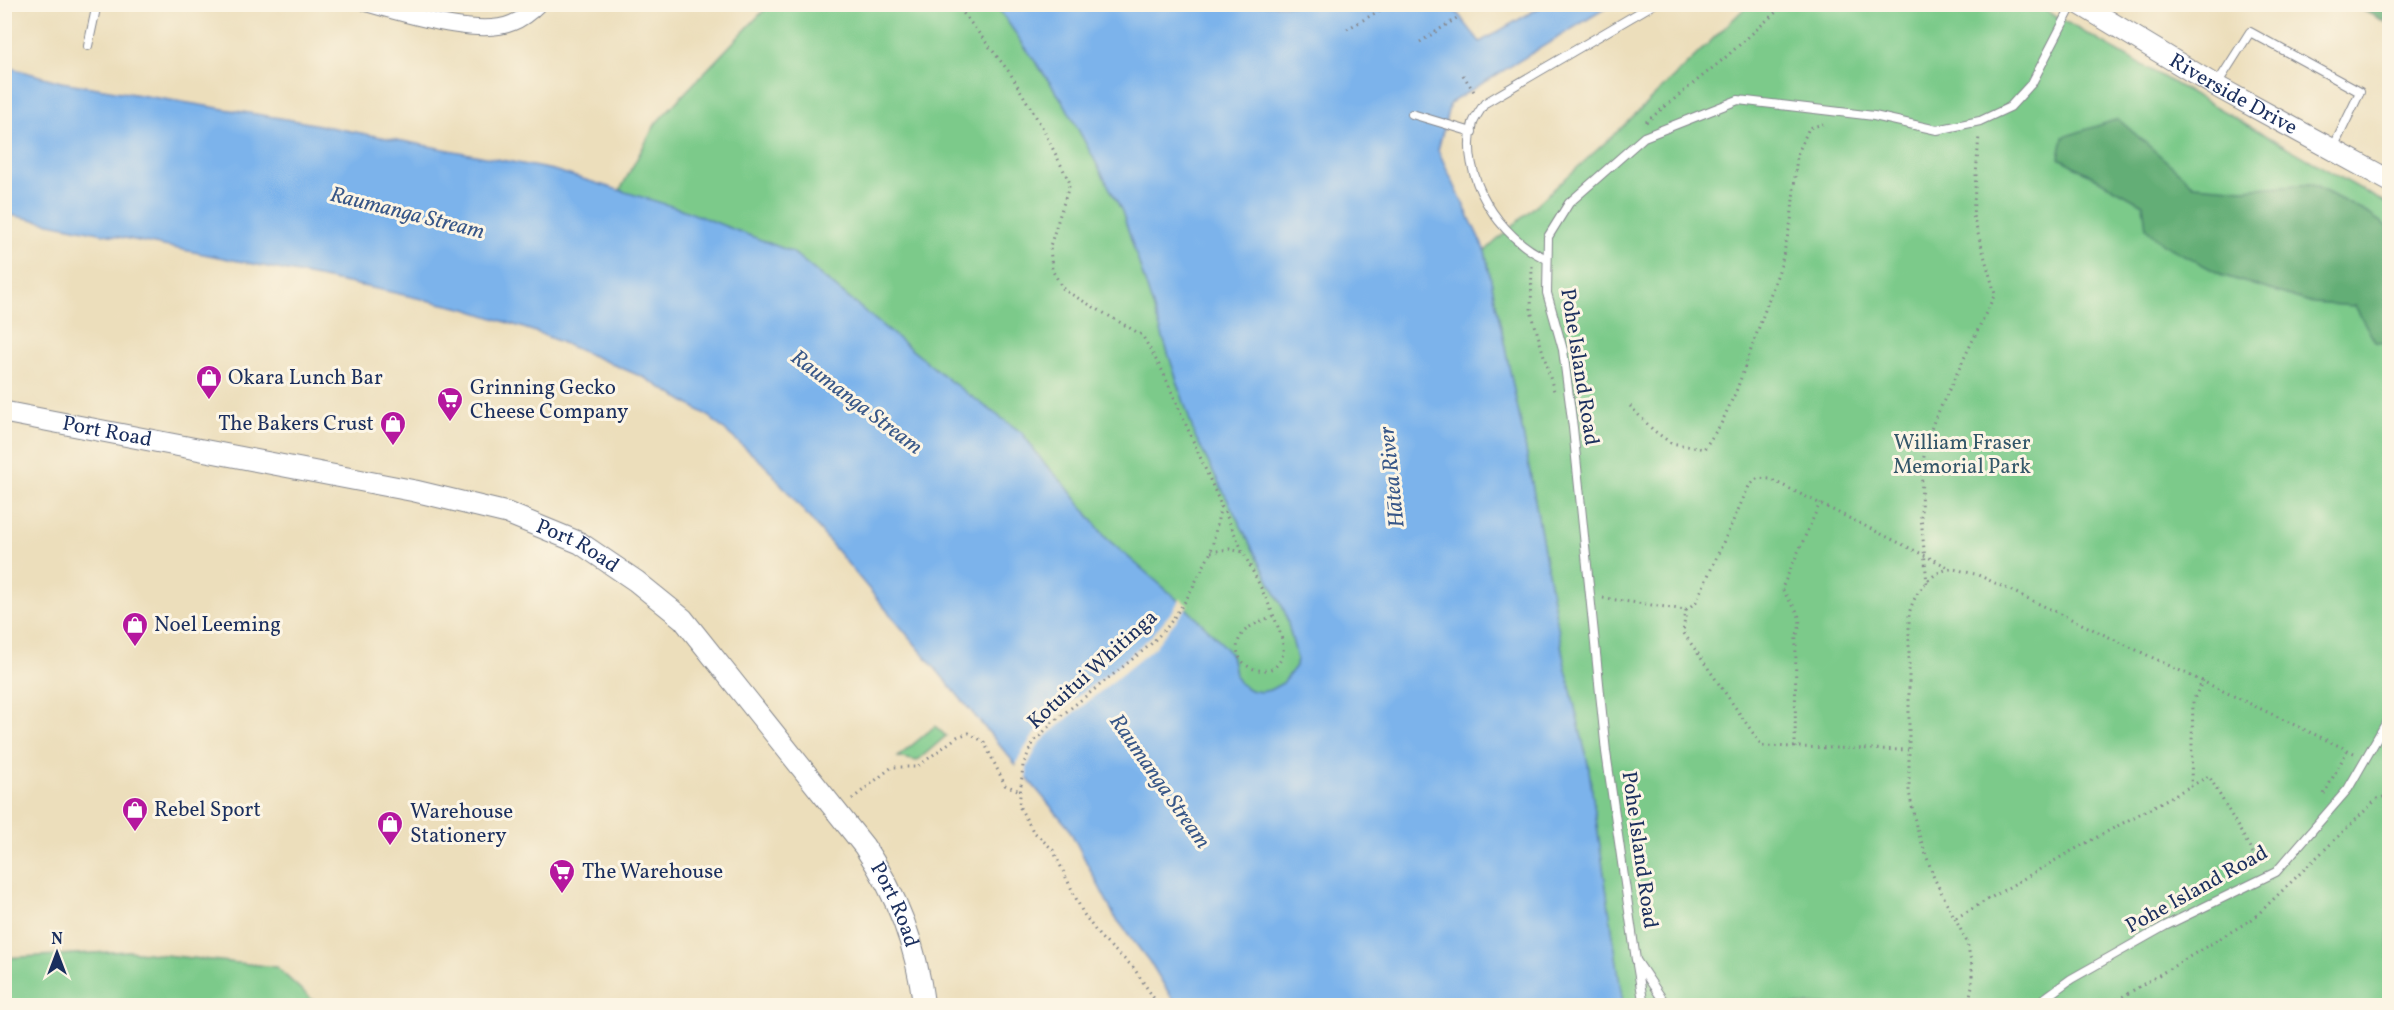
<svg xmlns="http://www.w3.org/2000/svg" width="2394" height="1010" font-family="Vollkorn,serif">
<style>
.green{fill:#7bca8a;stroke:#4b7c74;stroke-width:1.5}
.forest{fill:#64ae76;stroke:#406e6a;stroke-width:1.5}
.water{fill:#7cb3eb;stroke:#4c71a4;stroke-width:1.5}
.pier{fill:#ecdebb}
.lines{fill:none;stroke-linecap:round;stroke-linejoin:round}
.service-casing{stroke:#84868c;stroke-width:10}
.minor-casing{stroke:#84868c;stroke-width:17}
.secondary-casing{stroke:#84868c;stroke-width:23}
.path{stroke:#84868c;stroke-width:3;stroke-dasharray:1.5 4.5;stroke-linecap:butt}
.service{stroke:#fff;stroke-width:8}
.minor{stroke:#fff;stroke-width:15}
.secondary{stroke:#fff;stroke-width:21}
.labels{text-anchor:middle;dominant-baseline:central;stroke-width:6;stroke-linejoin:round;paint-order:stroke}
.street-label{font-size:21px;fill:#1b2f5e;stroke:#fcf5e5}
.poi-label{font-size:21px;fill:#1b2f5e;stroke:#fcf5e5;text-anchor:start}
.park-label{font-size:21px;fill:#335669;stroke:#fcf5e5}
.water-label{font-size:22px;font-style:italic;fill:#385788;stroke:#fcf5e5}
</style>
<rect width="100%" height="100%" fill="#fcf5e5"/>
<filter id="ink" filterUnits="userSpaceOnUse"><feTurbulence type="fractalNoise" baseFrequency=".0167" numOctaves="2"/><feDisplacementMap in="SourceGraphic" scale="12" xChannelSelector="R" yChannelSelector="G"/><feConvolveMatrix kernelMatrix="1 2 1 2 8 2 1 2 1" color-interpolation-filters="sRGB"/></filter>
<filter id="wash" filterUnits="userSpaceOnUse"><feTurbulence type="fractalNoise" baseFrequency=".008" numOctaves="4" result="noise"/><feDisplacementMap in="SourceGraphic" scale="24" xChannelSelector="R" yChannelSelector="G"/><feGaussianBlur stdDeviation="1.35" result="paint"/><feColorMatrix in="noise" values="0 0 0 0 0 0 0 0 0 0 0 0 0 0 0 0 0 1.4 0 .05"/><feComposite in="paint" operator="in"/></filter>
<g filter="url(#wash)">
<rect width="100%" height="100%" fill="#ecdebb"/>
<g class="green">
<polygon points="769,5 996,5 1064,103 1122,211 1195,436 1285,612 1297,658 1296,666 1283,683 1270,690 1261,692 1250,690 1240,684 1235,675 1231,655 1218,639 1171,594 1106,538 1065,485 1043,462 1022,433 950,381 792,252 681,209 619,192 656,123"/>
<polygon points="1748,5 2036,5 2389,205 2389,1005 1623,1005 1588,764 1564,661 1523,434 1485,251 1618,131"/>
<polygon points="935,726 946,736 917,761 898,757"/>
<polygon points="128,951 276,967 318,1005 5,1005 5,958"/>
</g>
<g class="forest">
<polygon points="2353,5 2389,5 2389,24"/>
<polygon points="2118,119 2194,185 2243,189 2311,184 2369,214 2389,228 2389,344 2375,342 2355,306 2313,303 2224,276 2163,244 2146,228 2143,204 2059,158 2063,137"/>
</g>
<polygon class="water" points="996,5 1451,5 1480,42 1544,5 1611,5 1450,103 1438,150 1485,251 1523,434 1564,661 1588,764 1623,1005 1176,1005 1152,965 1115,917 1068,827 766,466 707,415 645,378 539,333 466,309 382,290 5,214 4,66 61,82 298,121 553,170 681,209 792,252 950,381 1022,433 1043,462 1065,485 1106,538 1171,594 1218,639 1231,655 1235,675 1240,684 1250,690 1261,692 1270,690 1283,683 1296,666 1297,658 1285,612 1195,436 1122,211 1064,103"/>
<polygon class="pier" points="1180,598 1188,606 1154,648 1058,726 1039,744 1027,767 1027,783 1016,771 1017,761 1030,740 1048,719 1119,665 1151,636 1174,609"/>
</g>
<g filter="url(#ink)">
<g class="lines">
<defs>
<g id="service">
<polyline points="88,46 97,4"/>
<polyline points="2217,84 2250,32 2360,92 2333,148"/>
<polyline points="1412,114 1472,132"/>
<path d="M1547,259c-47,-20 -89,-84 -74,-136 3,-7 8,-14 12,-20l169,-99"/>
<polyline points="1637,965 1644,1006"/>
<polyline points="1667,1006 1636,960 1606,752 1573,428 1563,350 1547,293 1548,237 1569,203 1644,137 1738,100 1874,116 1937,130 1980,121 2010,107 2032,83 2073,4"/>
<polyline points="2034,1006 2071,979 2165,926 2276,872 2348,789 2390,716"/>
</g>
<path id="minor" d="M367,4c36,9 111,34 145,19 11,-4 19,-11 27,-19"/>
<g id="secondary">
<path id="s1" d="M2080,4l136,82 174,95"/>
<path id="s2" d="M4,412l411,79 92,22 73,30 56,38 47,38 181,227c34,51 52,98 60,160"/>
</g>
</defs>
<use href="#service" class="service-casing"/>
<use href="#minor" class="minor-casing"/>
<use href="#secondary" class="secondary-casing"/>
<g class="path">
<polyline points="956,4 1010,73 1042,127 1070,183 1050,246 1052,270 1064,290 1142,335 1163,372 1221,505 1211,552 1186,600 1168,626 1149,646 1052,723 1033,743 1023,765 1019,806 1033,831 1053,850 1083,913 1100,937 1133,967 1159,1006"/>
<polyline points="1347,29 1379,11 1376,4"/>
<polyline points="1420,42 1460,16"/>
<polyline points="1463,75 1475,93"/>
<polyline points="1646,122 1726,57 1785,4"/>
<polyline points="1532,266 1531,311 1554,391"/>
<polyline points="1630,406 1653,430 1671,443 1704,449 1721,424 1737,389 1781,265 1791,221 1797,155 1809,128 1823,124"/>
<polyline points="1222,506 1243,552"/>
<path d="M1211,552l18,-3 14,3c10,20 39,75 40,94 1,9 -2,15 -8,21 -22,12 -50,-11 -32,-34 6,-8 20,-12 29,-17"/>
<polyline points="1927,583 1921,517 1922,468 1926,444 1934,421 1995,294 1973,216 1979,135"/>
<polyline points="1603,598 1686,610 1696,602 1749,486 1758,478 1770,479 1950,568"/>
<polyline points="1686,610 1683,632 1762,746 1908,750"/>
<polyline points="2203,680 2193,701 2191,786 2209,776 2258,862 2273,855"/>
<path d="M1795,748l1,-112c11,-22 -5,-29 -14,-48l38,-85"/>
<polyline points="2324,794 2347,751"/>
<polyline points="852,799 892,767 917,767 957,737 969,733 984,742 1005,785 1020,791"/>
<polyline points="1956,918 2066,854 2191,786"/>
<path d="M1968,1006l4,-20v-20l-5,-24 -33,-64 -18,-52 -7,-34v-177c3,-19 22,-46 44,-46 7,1 16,4 23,5l380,180"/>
<polyline points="2107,1006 2254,918 2377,799 2390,795"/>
</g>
<use href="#service" class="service"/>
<use href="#minor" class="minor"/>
<use href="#secondary" class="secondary"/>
</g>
</g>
<defs>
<symbol id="shop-pin" viewBox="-11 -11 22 30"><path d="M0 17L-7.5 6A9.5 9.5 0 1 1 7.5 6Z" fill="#b5179e" stroke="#fcf5e5"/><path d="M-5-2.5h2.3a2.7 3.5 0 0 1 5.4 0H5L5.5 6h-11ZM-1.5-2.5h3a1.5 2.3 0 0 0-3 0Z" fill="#fff"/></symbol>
<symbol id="supermarket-pin" viewBox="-11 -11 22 30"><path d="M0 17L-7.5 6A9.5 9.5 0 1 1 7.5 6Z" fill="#b5179e" stroke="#fcf5e5"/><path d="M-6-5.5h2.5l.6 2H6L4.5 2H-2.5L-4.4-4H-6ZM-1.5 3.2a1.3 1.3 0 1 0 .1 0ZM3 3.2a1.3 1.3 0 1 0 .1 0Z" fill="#fff"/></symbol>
</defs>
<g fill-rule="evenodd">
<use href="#shop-pin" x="194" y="363" width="30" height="40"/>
<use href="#supermarket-pin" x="435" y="385" width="30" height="40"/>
<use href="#shop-pin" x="378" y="409" width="30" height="40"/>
<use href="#shop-pin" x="120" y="610" width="30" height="40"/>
<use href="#shop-pin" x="120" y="795" width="30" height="40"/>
<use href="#shop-pin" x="375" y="809" width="30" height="40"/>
<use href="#supermarket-pin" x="547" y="857" width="30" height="40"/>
</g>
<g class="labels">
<g class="street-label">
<text stroke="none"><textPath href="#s1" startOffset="178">Riverside Drive</textPath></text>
<text transform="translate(1579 367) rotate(81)">Pohe Island Road</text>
<text stroke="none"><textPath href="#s2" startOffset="105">Port Road</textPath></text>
<text stroke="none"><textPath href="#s2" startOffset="591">Port Road</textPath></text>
<text transform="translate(1093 670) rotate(-42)">Kotuitui Whitinga</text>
<text transform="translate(1639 850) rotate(82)">Pohe Island Road</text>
<text transform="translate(2197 890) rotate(-29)">Pohe Island Road</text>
<text stroke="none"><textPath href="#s2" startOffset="1077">Port Road</textPath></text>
</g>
<g class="poi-label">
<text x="228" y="378">Okara Lunch Bar</text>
<text x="470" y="388">Grinning Gecko<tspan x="470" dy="24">Cheese Company</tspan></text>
<text x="374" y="424" text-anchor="end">The Bakers Crust</text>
<text x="154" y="625">Noel Leeming</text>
<text x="154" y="810">Rebel Sport</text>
<text x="410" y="812">Warehouse<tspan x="410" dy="24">Stationery</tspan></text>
<text x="582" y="872">The Warehouse</text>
</g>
<g class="park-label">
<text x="1962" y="443">William Fraser<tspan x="1962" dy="24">Memorial Park</tspan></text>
</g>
<g class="water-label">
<text transform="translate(407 214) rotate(14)">Raumanga Stream</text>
<text transform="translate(856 403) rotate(37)">Raumanga Stream</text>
<text transform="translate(1393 477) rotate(-96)">Hātea River</text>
<text transform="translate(1159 782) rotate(55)">Raumanga Stream</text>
</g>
</g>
<rect width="2394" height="1010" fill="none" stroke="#fcf5e5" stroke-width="24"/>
<g transform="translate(57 953)" stroke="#fcf5e5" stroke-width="4.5" paint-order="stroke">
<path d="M0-4.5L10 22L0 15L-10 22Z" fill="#1b2f5e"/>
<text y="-9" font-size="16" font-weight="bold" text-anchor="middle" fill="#1b2f5e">N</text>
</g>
</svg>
